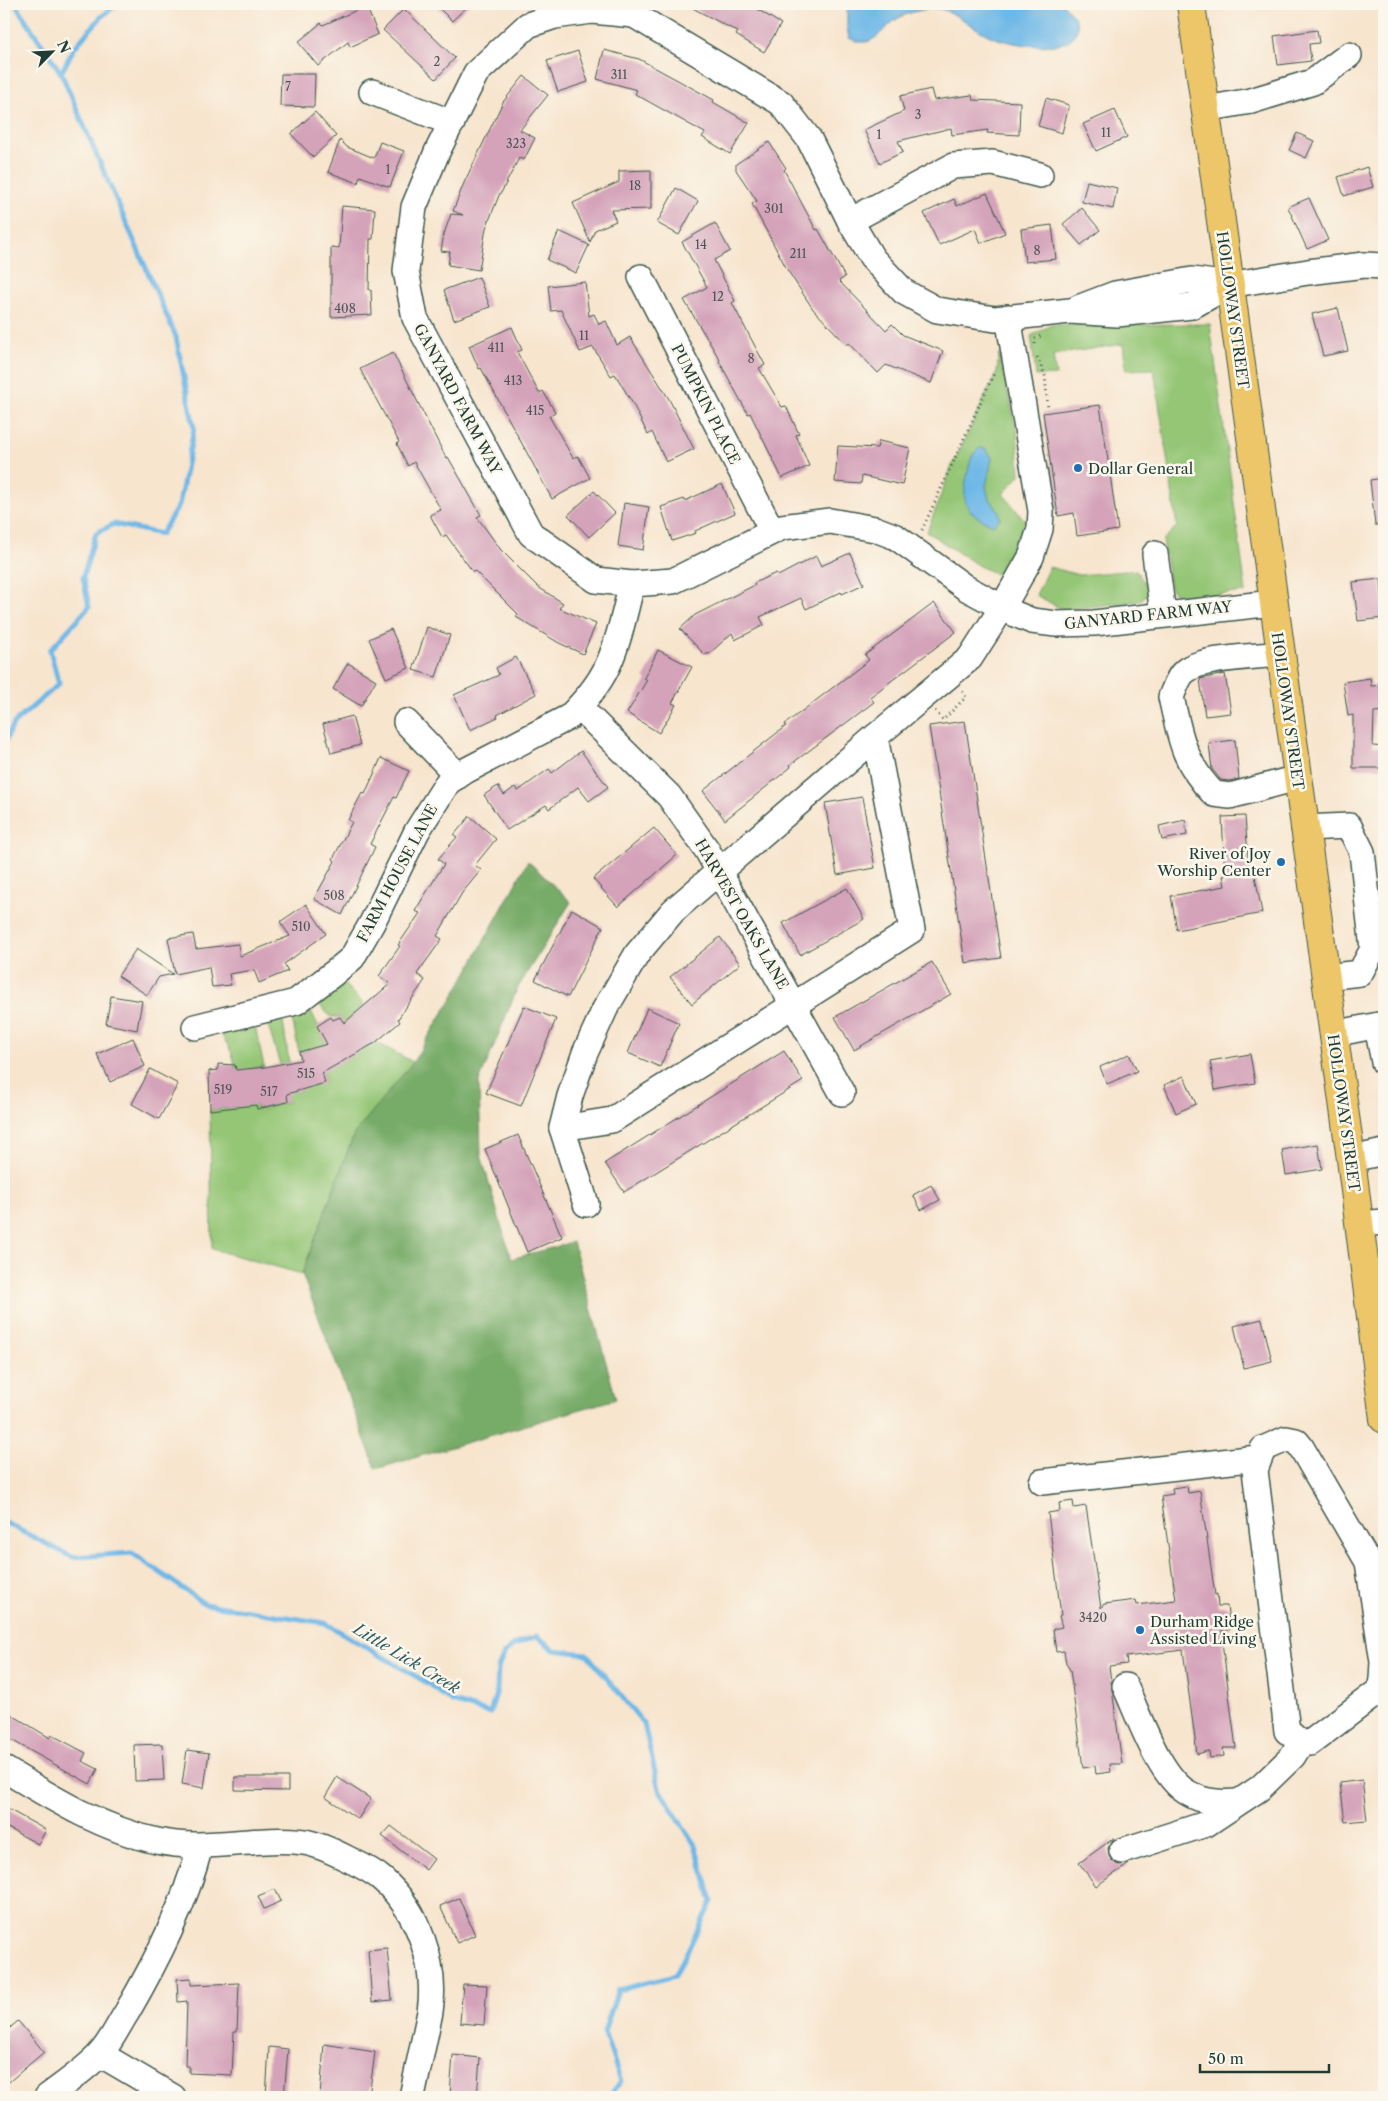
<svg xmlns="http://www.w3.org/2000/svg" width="1388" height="2101" font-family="'Libre Caslon Text',serif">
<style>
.green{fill:#94c676;stroke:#5a8255}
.forest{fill:#77ab67;stroke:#4b744e}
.water{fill:#6eb8e7;stroke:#467a8e}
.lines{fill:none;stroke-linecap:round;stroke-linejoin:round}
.stream{stroke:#6eb8e7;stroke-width:5}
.building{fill:#d4a3b9}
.minor-casing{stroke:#3f564b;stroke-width:28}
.highway-casing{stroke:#3f564b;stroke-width:30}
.path{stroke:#3f564b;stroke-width:3;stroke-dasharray:1 4;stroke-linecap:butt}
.minor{stroke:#fff;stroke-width:25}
.highway{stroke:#ecc669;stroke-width:28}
.poi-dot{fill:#1f6fb2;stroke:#fbf7ec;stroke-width:2}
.labels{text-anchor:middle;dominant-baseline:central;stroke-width:5;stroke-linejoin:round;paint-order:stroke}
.number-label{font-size:12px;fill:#4c5655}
.street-label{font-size:15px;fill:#1f3d34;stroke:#fbf7ec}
.poi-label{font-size:15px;fill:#1f3d34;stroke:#fbf7ec;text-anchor:start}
.water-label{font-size:16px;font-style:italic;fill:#335c61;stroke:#fbf7ec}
</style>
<rect width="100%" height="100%" fill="#fbf7ec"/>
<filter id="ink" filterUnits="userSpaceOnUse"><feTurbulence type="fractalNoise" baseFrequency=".02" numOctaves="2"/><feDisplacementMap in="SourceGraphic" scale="10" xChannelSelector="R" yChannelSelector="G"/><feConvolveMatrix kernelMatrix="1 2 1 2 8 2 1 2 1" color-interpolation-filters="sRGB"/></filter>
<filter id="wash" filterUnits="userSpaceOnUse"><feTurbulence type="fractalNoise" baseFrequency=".0096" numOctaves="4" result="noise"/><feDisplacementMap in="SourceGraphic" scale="20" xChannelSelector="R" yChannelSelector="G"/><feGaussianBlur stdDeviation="1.12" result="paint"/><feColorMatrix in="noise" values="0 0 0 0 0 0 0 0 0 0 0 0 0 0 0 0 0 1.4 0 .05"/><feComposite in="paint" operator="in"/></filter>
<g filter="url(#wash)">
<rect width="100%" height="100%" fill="#f7e5ce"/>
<g class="green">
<polygon points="1210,324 1246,592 1180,598 1170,588 1163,540 1177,526 1154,369 1126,370 1123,344 1053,355 1056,375 1036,376 1031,336 1051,325"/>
<polygon points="999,354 1017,431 1020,475 1003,494 1027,523 999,575 979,566 927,532 951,468 997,372"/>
<polygon points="1049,567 1079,575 1136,570 1150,592 1139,601 1063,610 1036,595"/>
<path d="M342,982l22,22 -13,12 25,26 37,20 -59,72 -52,140 -90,-25 -2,-139 27,-3c-1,-30 3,-47 -16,-72l6,-7 27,-6 10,44 -15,3v11l8,29 31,-7 -6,-31 -16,-52 12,-2 5,5 6,40 36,21 -10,-35 -16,4 -7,-33 2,-8 14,-6 29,59 23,-13 -20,-34h-9l-10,-10v-10z"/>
</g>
<polygon class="forest" points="528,861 571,902 517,989 479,1082 481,1155 511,1259 573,1242 616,1399 376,1469 302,1274 354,1134 413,1062 461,983"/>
<g class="water">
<path d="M847,4h216l12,14 3,10c-2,4 -5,9 -8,12 -17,11 -65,4 -82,-5 -16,-8 -29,-20 -47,-26 -6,-1 -12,0 -19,1 -8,2 -17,4 -25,9 -17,11 -24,32 -48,19l-2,-10z"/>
<path d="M980,448l6,1 6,9 -6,29 3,12 10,12 1,8 -7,6c-30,-13 -32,-23 -25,-53 2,-11 3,-17 12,-24z"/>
</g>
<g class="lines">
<g class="stream">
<polyline points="61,73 74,48 102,16 118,4"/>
<polyline points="4,744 14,723 59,684 50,650 89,607 83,577 96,533 114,524 161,534 179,505 194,428 176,337 61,73 15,4"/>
<polyline points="4,1522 72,1557 132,1553 205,1604 325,1623 429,1684 452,1702 490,1713 497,1690 498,1668 504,1654 513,1645 537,1636 554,1650 587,1654 644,1724 659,1789 695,1845 712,1901 675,1976 618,1990 604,2032 621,2081 609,2097"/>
</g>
</g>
<g id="blocks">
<g class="building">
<polygon points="435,4 470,4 452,21"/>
<polygon points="685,4 749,4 781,24 764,52 736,35 738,32"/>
<polygon points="366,6 378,34 350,47 348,42 318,66 298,42 321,23 323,25"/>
<polygon points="404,9 455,58 436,79 383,30"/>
<polygon points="1317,30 1319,43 1309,44 1311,61 1278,65 1274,36"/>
<polygon points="604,50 639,59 714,100 713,102 749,123 730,154 702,137 705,133 635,94 637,90 597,79"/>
<polygon points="578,51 588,82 558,92 547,61"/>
<polygon points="281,74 315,74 314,107 280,106"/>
<polygon points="524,76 548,95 520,130 535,138 524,160 519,158 501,193 500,193 486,228 479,270 448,265 450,252 441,251 444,234 451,214 463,215 453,211 464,183 503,102"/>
<polygon points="931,89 934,100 972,95 973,100 1020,102 1019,135 987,133 988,130 952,135 951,128 898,141 903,152 880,163 864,130 904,111 900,96"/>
<polygon points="1046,98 1069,105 1062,133 1038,126"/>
<polygon points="1115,110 1127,137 1096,151 1083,124"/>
<polygon points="315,112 336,136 313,157 291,134"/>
<polygon points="1297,133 1314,141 1306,158 1289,150"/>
<polygon points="340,140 347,147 374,158 380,142 404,151 390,187 360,176 358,183 328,172"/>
<polygon points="769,142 786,168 784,170 816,230 818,229 845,277 839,281 886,330 892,324 903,335 943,351 931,383 886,365 878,373 849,343 847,345 813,309 788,271 752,204 757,201 736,170 736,164"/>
<polygon points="1367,167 1373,187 1344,196 1338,177"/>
<polygon points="651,170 651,209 611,210 616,221 595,230 590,242 573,203 619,182 619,171"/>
<polygon points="1087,181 1117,188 1113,209 1082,202"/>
<polygon points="676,188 698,201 679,235 657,223"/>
<polygon points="987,193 1005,233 981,243 975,229 939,245 924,213 954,199 957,206"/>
<polygon points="1309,198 1328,240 1307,249 1288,207"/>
<polygon points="342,206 375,209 373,239 370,239 369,290 371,290 372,315 331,317 331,247 339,248"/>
<polygon points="1082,208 1100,230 1081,245 1063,224"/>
<polygon points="715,223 730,251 714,260 735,301 732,303 765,365 759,368 782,407 786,406 799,434 796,435 809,466 782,478 750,413 748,414 719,361 720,360 684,300 707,287 682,242"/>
<polygon points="1052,225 1056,259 1025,262 1021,229"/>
<polygon points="559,231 589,245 576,273 547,260"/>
<polygon points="479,277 490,307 454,320 444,290"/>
<polygon points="585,282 589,316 594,314 599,324 606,321 617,345 630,337 669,399 694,449 666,462 652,432 648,435 633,404 615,374 611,376 593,347 580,352 561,310 551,311 548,286"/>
<polygon points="1338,308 1348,351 1323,356 1312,314"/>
<polygon points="512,327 522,350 517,352 539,393 543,391 555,412 549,416 573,458 578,456 590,478 552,499 481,368 479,369 469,346"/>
<polygon points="393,353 446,458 448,457 481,515 477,517 501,550 538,587 563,603 559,608 596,624 583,654 559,643 516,617 518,614 475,571 473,572 446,535 442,537 430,515 441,510 414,462 408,466 397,444 399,442 360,369"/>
<polygon points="1100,405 1118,530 1077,536 1074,513 1058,516 1043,413"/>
<polygon points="879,441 910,448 902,485 862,476 861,484 835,482 838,446 877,448"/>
<polygon points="1384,478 1384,525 1375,525 1370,480"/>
<polygon points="722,484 735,513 695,531 696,533 672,541 661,507 684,499 685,501"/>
<polygon points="594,491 615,513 589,537 568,515"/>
<polygon points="624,503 649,507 643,550 618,546"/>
<polygon points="850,553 864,584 842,594 841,592 806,609 801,598 760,617 764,625 735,640 732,633 709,654 704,654 680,629 695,615 755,585 754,583 776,573 778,576 816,556 821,566"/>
<polygon points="1381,579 1384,618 1358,621 1353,582"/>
<polygon points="934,603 956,632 870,697 874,702 790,765 791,767 725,820 703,791 786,726 785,724 869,660 865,655"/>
<polygon points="427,627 450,635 436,677 413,670"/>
<polygon points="391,629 409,668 386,678 369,639"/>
<polygon points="658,650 692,667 672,703 676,705 659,733 627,713 647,680 644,678"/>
<polygon points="516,657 536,694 497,715 498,717 470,730 454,695 499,675 496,668"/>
<polygon points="348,663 376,680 361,706 333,689"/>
<polygon points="1225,674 1231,713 1205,716 1200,679"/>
<polygon points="1370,678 1371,686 1384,685 1384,711 1374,712 1373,746 1384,747 1384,768 1353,768 1353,715 1348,716 1343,682"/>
<polygon points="352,716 360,745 331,753 323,724"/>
<polygon points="965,721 1001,958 965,963 929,726"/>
<polygon points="1235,740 1239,779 1229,781 1221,780 1212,769 1209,743"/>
<polygon points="581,751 608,787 589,801 578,787 549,809 546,805 507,830 484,795 498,786 504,795 515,787 518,791 549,769 552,773"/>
<polygon points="381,758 409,771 396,798 394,797 370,844 375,847 342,915 314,899 335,861 333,859 352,822 348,820 362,793 365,794"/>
<polygon points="862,797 875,868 837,875 825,803"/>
<polygon points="470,816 496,839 475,865 481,870 462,893 437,936 442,939 417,974 425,980 398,1019 400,1022 375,1043 322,1073 325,1083 287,1094 288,1102 257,1109 256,1105 210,1110 209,1071 218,1070 218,1064 235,1065 236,1070 265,1067 301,1060 299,1052 327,1044 317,1026 331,1017 333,1020 340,1017 344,1023 390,984 379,976 400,946 398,945 420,913 415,911 444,864 438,859 457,837 454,835"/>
<polygon points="1245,816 1249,871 1254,870 1262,913 1177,930 1171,896 1225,886 1223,876 1225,876 1222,817"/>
<polygon points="1185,820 1187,835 1162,840 1159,826"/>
<polygon points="654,828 677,855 618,907 593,879"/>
<polygon points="847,888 864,919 800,955 783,923"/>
<polygon points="306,904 326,934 284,964 288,971 259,983 254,970 229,974 231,985 212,987 209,967 175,974 168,938 193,934 196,949 238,944 240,956 290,936 280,922"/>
<polygon points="572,909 603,927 568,997 535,980"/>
<polygon points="720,937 740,964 692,1004 670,977"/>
<polygon points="136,949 173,974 159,977 147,995 118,976"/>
<polygon points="932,962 951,994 854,1050 835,1017"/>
<polygon points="111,996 142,1001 137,1030 106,1024"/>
<polygon points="524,1006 556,1019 521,1106 486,1093"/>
<polygon points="647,1008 679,1023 660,1067 628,1053"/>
<polygon points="133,1038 145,1066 110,1082 97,1054"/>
<polygon points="784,1051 803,1081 624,1192 605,1163"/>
<polygon points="1129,1054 1137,1071 1107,1084 1100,1067"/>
<polygon points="1250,1054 1255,1083 1215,1090 1210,1061"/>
<polygon points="150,1069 178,1084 159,1119 132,1104"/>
<polygon points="1184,1076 1196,1104 1176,1113 1164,1085"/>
<polygon points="518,1135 562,1237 527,1252 485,1149"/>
<polygon points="1318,1144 1322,1169 1286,1175 1282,1150"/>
<polygon points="931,1185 940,1200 921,1210 913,1195"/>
<polygon points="1262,1319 1272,1361 1244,1368 1234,1326"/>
<polygon points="1187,1486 1188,1493 1200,1491 1215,1595 1217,1594 1218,1606 1227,1606 1230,1629 1222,1631 1223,1642 1222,1642 1236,1748 1223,1748 1224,1756 1210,1758 1209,1751 1197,1754 1183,1650 1126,1657 1127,1664 1109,1666 1122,1764 1110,1764 1111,1772 1096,1774 1095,1766 1083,1768 1070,1670 1066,1663 1064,1651 1056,1652 1053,1629 1062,1627 1059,1616 1061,1615 1048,1513 1060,1511 1059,1503 1073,1501 1074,1508 1086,1506 1101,1608 1104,1604 1136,1600 1137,1605 1176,1600 1161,1496 1173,1494 1172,1488"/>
<polygon points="4,1710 50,1738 52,1735 86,1753 82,1761 98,1769 90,1784 4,1736"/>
<polygon points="162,1744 164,1780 135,1781 134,1745"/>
<polygon points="187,1750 209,1753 204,1788 182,1784"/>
<polygon points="235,1777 288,1777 288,1791 235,1790"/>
<polygon points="337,1777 371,1799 358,1819 325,1797"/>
<polygon points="1362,1780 1367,1820 1345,1822 1340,1783"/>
<polygon points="4,1807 46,1830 38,1844 4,1826"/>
<polygon points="391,1826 434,1859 426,1870 382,1836"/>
<polygon points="1114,1838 1108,1848 1109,1856 1112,1861 1118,1865 1129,1864 1096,1886 1079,1863"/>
<polygon points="275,1889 281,1901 264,1909 258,1896"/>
<polygon points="459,1898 475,1935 457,1943 440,1906"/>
<polygon points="387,1948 392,2000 372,2002 368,1950"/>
<polygon points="191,1978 191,1985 239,1983 237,2032 234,2032 232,2075 189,2073 189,2066 185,2066 187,2001 178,2002 177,1979"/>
<polygon points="463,1984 487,1985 484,2025 460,2023"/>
<polygon points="18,2021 44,2052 4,2086 4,2033"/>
<polygon points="324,2044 375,2052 369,2097 320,2097"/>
<polygon points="269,2047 288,2049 284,2097 266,2097"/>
<polygon points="453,2055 480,2058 477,2097 450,2095"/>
</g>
</g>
</g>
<g filter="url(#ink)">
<use href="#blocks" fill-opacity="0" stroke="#3f564b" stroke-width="1"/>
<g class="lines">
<defs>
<g id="minor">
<polyline points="372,92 452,123"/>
<polyline points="1205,109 1251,101 1313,82 1349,55"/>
<polyline points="850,221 953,166 993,163 1040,175"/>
<polyline points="641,277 772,531"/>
<polyline points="1229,285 1192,306 1117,314 1070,311 995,319 937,310 904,292 872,258 850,221 809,139 781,103 634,15 592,11 555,16 528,25 476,73 437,152 414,207 406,271 415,318 531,534 596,580 632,584 673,581 782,527 830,521 875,529 896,537 966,588 1015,614 1032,621 1056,624 1094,623 1273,603"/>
<polyline points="1078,308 1115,294 1192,280 1229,285 1308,272 1364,265 1384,266"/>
<polyline points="1155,554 1163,614"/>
<path d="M1280,654c-23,3 -80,3 -96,18 -6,5 -10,18 -13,25 9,40 13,67 43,97l16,2 67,-18"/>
<polyline points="579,707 669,796 707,850 842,1093"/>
<polyline points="406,722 458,776"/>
<polyline points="1304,828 1349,826 1362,852 1373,949 1360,973 1325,977"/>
<polyline points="1377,1026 1384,1062"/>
<path d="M195,1027l101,-25 38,-29 18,-15 20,-35 45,-92 31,-49 19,-12 102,-53c14,-14 30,-33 38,-50 12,-24 18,-57 25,-83"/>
<polyline points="1333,1034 1384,1024"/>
<polyline points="562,1128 612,1120 912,930 875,737"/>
<polyline points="1351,1159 1384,1152"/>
<polyline points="586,1204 562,1128 570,1096 585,1053 605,1009 637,954 673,911 875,737 970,658 1002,608 1031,557 1040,529 1041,511 1008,317"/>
<polyline points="1359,1224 1384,1222"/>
<polyline points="1365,1272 1384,1272"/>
<polygon points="1286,1439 1296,1441 1301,1447 1368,1562 1383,1662 1382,1679 1380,1690 1310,1743 1301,1743 1287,1731 1255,1470 1263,1449"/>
<polyline points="1042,1482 1258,1458"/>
<path d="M1125,1686c14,30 35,93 65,108 15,9 32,9 48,8"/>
<path d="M4,1769c48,29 98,60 153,72 49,11 98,-5 147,1 14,2 30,10 42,16 12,6 26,12 36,21 37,32 55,86 48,133l-18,85"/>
<polyline points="1122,1851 1206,1824 1260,1788 1293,1756 1301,1743"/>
<polyline points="100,2054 173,2097"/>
<path d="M47,2097c17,-13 38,-27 53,-43 11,-12 18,-28 27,-42 30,-52 58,-107 73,-166"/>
</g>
<polyline id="highway" points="1191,4 1351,1159 1384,1419"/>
</defs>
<use href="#minor" class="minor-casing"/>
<use href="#highway" class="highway-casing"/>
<g class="path">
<polyline points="1035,344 1035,339 1043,335"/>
<polyline points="1037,357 1045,375 1048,410"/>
<polyline points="922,530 995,371"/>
<polyline points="935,711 943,720 966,697 962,691"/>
</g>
<use href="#minor" class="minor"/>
<use href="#highway" class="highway"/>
</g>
</g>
<g class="poi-dot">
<circle cx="1078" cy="468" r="5"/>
<circle cx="1281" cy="862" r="5"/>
<circle cx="1140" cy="1630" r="5"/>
</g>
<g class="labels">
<g class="number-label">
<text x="437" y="61">2</text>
<text x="619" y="74">311</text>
<text x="288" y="86">7</text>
<text x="918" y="114">3</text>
<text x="1106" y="132">11</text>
<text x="879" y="134">1</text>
<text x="516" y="143">323</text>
<text x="388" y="169">1</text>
<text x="635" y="185">18</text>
<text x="774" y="208">301</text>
<text x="701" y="244">14</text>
<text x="1037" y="250">8</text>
<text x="798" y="253">211</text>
<text x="718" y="296">12</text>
<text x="345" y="308">408</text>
<text x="584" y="335">11</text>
<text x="496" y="347">411</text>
<text x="751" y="358">8</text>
<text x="513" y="380">413</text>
<text x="535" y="410">415</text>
<text x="334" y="895">508</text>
<text x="301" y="926">510</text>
<text x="306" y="1073">515</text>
<text x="223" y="1089">519</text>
<text x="269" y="1091">517</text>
<text x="1093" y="1617">3420</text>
</g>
<g class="street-label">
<text transform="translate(1233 310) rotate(82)">HOLLOWAY STREET</text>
<text transform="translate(458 399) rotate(62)">GANYARD FARM WAY</text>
<text transform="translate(706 404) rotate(63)">PUMPKIN PLACE</text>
<text transform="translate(1148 615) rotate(-6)">GANYARD FARM WAY</text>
<text transform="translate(1288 711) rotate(82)">HOLLOWAY STREET</text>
<text transform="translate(397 873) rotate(-62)">FARM HOUSE LANE</text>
<text transform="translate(742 914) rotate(60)">HARVEST OAKS LANE</text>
<text transform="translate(1344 1113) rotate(82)">HOLLOWAY STREET</text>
</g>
<g class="poi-label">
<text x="1088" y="468">Dollar General</text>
<text x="1271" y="853" text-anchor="end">River of Joy<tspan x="1271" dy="17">Worship Center</tspan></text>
<text x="1150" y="1621">Durham Ridge<tspan x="1150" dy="17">Assisted Living</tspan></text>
</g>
<g class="water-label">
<text transform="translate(407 1658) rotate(31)">Little Lick Creek</text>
</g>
</g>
<rect width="1388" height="2101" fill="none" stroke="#fbf7ec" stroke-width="20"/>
<g transform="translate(52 52) rotate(66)" stroke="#fbf7ec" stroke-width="4" paint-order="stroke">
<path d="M0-4L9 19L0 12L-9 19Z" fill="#1f3d34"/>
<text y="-8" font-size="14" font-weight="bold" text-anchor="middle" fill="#1f3d34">N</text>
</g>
<path d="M1200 2064v8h129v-8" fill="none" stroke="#1f3d34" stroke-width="2.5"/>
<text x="1208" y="2064" font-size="15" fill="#1f3d34" stroke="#fbf7ec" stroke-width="4" paint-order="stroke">50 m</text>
</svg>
